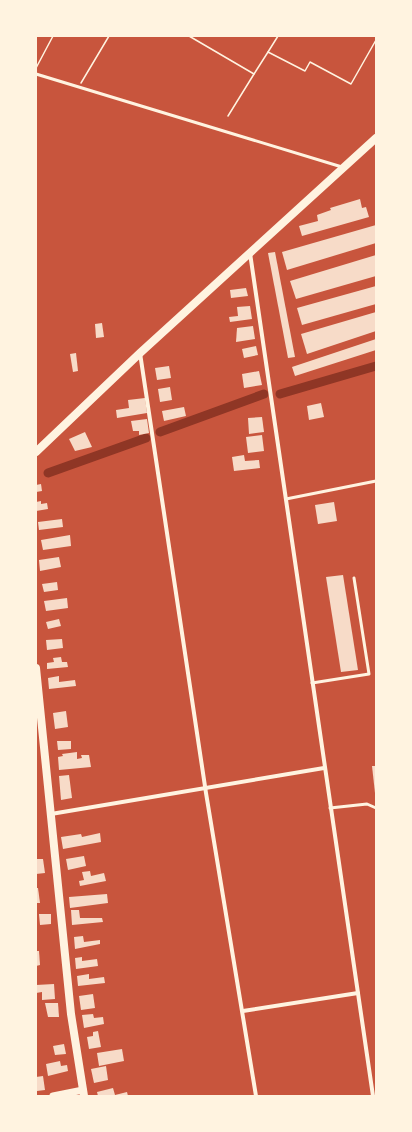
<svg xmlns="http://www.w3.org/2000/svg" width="412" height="1132" font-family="'Noto Sans',sans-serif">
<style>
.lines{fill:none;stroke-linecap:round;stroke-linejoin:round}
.canal{stroke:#8f3625;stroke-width:9}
.building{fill:#f7dbc8}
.path{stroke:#fff3e0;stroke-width:1.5}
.service{stroke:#fff3e0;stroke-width:3}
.minor{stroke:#fff3e0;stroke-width:4}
.tertiary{stroke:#fff3e0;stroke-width:7}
.secondary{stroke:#fff3e0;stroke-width:8}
</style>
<rect width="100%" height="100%" fill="#c8553d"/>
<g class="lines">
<g class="canal">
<polyline points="280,394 376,366"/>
<polyline points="160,432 264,394"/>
<polyline points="48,473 146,438"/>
</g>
</g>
<g class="building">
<polygon points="360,199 362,208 366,207 369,217 302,236 299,226 318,221 317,215 331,210 330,208"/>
<polygon points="376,225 376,243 287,270 282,252"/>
<polygon points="275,252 295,357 288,358 268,253"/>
<polygon points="376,255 376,276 296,299 290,281"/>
<polygon points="376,286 376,304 302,325 297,308"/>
<polygon points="246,288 248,296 231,298 230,290"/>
<polygon points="250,306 252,319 230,322 229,317 238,316 237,307"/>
<polygon points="376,312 376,331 307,354 301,334"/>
<polygon points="102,323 104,337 96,338 95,324"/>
<polygon points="253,326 255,339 236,342 237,328"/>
<polygon points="376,339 376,350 295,376 292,367"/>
<polygon points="256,346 258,355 244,358 242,349"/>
<polygon points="76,353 78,371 73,372 70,354"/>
<polygon points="169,366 171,378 157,380 155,368"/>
<polygon points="259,371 262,385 244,388 242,374"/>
<polygon points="170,387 172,400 160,402 158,389"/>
<polygon points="145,398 147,413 117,418 116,410 129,408 128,400"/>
<polygon points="321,403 324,417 309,420 307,406"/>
<polygon points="184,407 186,416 164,421 162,411"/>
<polygon points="262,417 264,432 249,434 248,418"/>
<polygon points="147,419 149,433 139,435 139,431 133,431 131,421"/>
<polygon points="85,432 92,447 75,451 69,439"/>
<polygon points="262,435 264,451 248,453 246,437"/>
<polygon points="244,455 245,461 259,460 260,468 234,471 232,457"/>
<polygon points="41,484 42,491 36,492 36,485"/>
<polygon points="41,501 41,504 47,503 48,509 36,511 36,502"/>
<polygon points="334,502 337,521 318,524 315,505"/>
<polygon points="62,519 63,527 39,530 38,522"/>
<polygon points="70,535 71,546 43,550 41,540"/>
<polygon points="59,557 61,567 40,571 39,560"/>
<polygon points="343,575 358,670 341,672 326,577"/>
<polygon points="57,582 58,590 44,592 42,584"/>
<polygon points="67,598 68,608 46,611 44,601"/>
<polygon points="59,619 61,626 48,629 46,622"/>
<polygon points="62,639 63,648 47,650 46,640"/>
<polygon points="61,657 62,662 67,662 68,667 47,669 47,663 54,662 53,658"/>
<polygon points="59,676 59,682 75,680 76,686 49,689 48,678"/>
<polygon points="66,711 68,727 55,729 53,713"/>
<polygon points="57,741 71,741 71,749 58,750"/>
<polygon points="77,752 77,759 82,758 81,755 89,755 91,767 59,770 58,757 63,756 62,754"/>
<polygon points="372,766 376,766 376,793 375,793"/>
<polygon points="69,775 72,798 61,800 59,776"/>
<polygon points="100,833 101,842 63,849 61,837 81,834 82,837"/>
<polygon points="84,856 86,866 68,870 66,859"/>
<polygon points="36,859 43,859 45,873 36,874"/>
<polygon points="90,871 91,876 104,873 106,881 80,886 79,881 84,880 82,872"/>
<polygon points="36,888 38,888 40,903 36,903"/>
<polygon points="107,894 108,903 70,908 69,897"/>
<polygon points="71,910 79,910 80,918 102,918 103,922 72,925"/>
<polygon points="39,914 51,914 51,924 40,925"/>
<polygon points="83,936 84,942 100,940 100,944 75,949 74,937"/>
<polygon points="36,951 39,951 40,965 36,966"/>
<polygon points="82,957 82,961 97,959 98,966 76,969 75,958"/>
<polygon points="89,974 89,979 104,977 105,983 78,986 77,976"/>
<polygon points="54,984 55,999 42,1000 42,992 36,993 36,985"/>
<polygon points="93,994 95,1008 81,1010 79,996"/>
<polygon points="45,1003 58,1003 59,1017 48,1017"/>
<polygon points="93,1014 94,1018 103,1017 104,1024 84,1028 82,1015"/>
<polygon points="98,1031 101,1047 89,1049 87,1037 93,1036 93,1032"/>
<polygon points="64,1044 66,1054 55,1055 53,1046"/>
<polygon points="122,1049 124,1061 99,1066 97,1053"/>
<polygon points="60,1061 61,1066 67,1065 68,1071 48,1076 46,1064"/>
<polygon points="106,1066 108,1080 94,1083 91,1069"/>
<polygon points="43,1076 45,1090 37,1091 36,1077"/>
<polygon points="113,1088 115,1095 127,1092 128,1096 98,1096 97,1092"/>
</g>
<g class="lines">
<g class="path">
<polyline points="189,36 254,74 268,52 305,71 310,62 351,84 376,40"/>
<polyline points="268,52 278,36"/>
<polyline points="36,68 53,36"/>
<polyline points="81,83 109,36"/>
<polyline points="228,116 254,74"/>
</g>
<g class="service">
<polyline points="36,74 342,167"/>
<polyline points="286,499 376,481"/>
<polyline points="312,683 369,674 354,578"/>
<polyline points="330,808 367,804 376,808"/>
</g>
<g class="minor">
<polyline points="250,253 373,1096"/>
<polyline points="140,353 206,793 256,1096"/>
<polyline points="51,814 324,768"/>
<polyline points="243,1011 358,993"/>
</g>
<polyline class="tertiary" points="53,1096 83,1090"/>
<g class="secondary">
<polyline points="36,452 140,353 376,138"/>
<polyline points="36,668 71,1014 84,1096"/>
</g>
</g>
<rect width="412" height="1132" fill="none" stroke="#fff3e0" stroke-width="74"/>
</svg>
